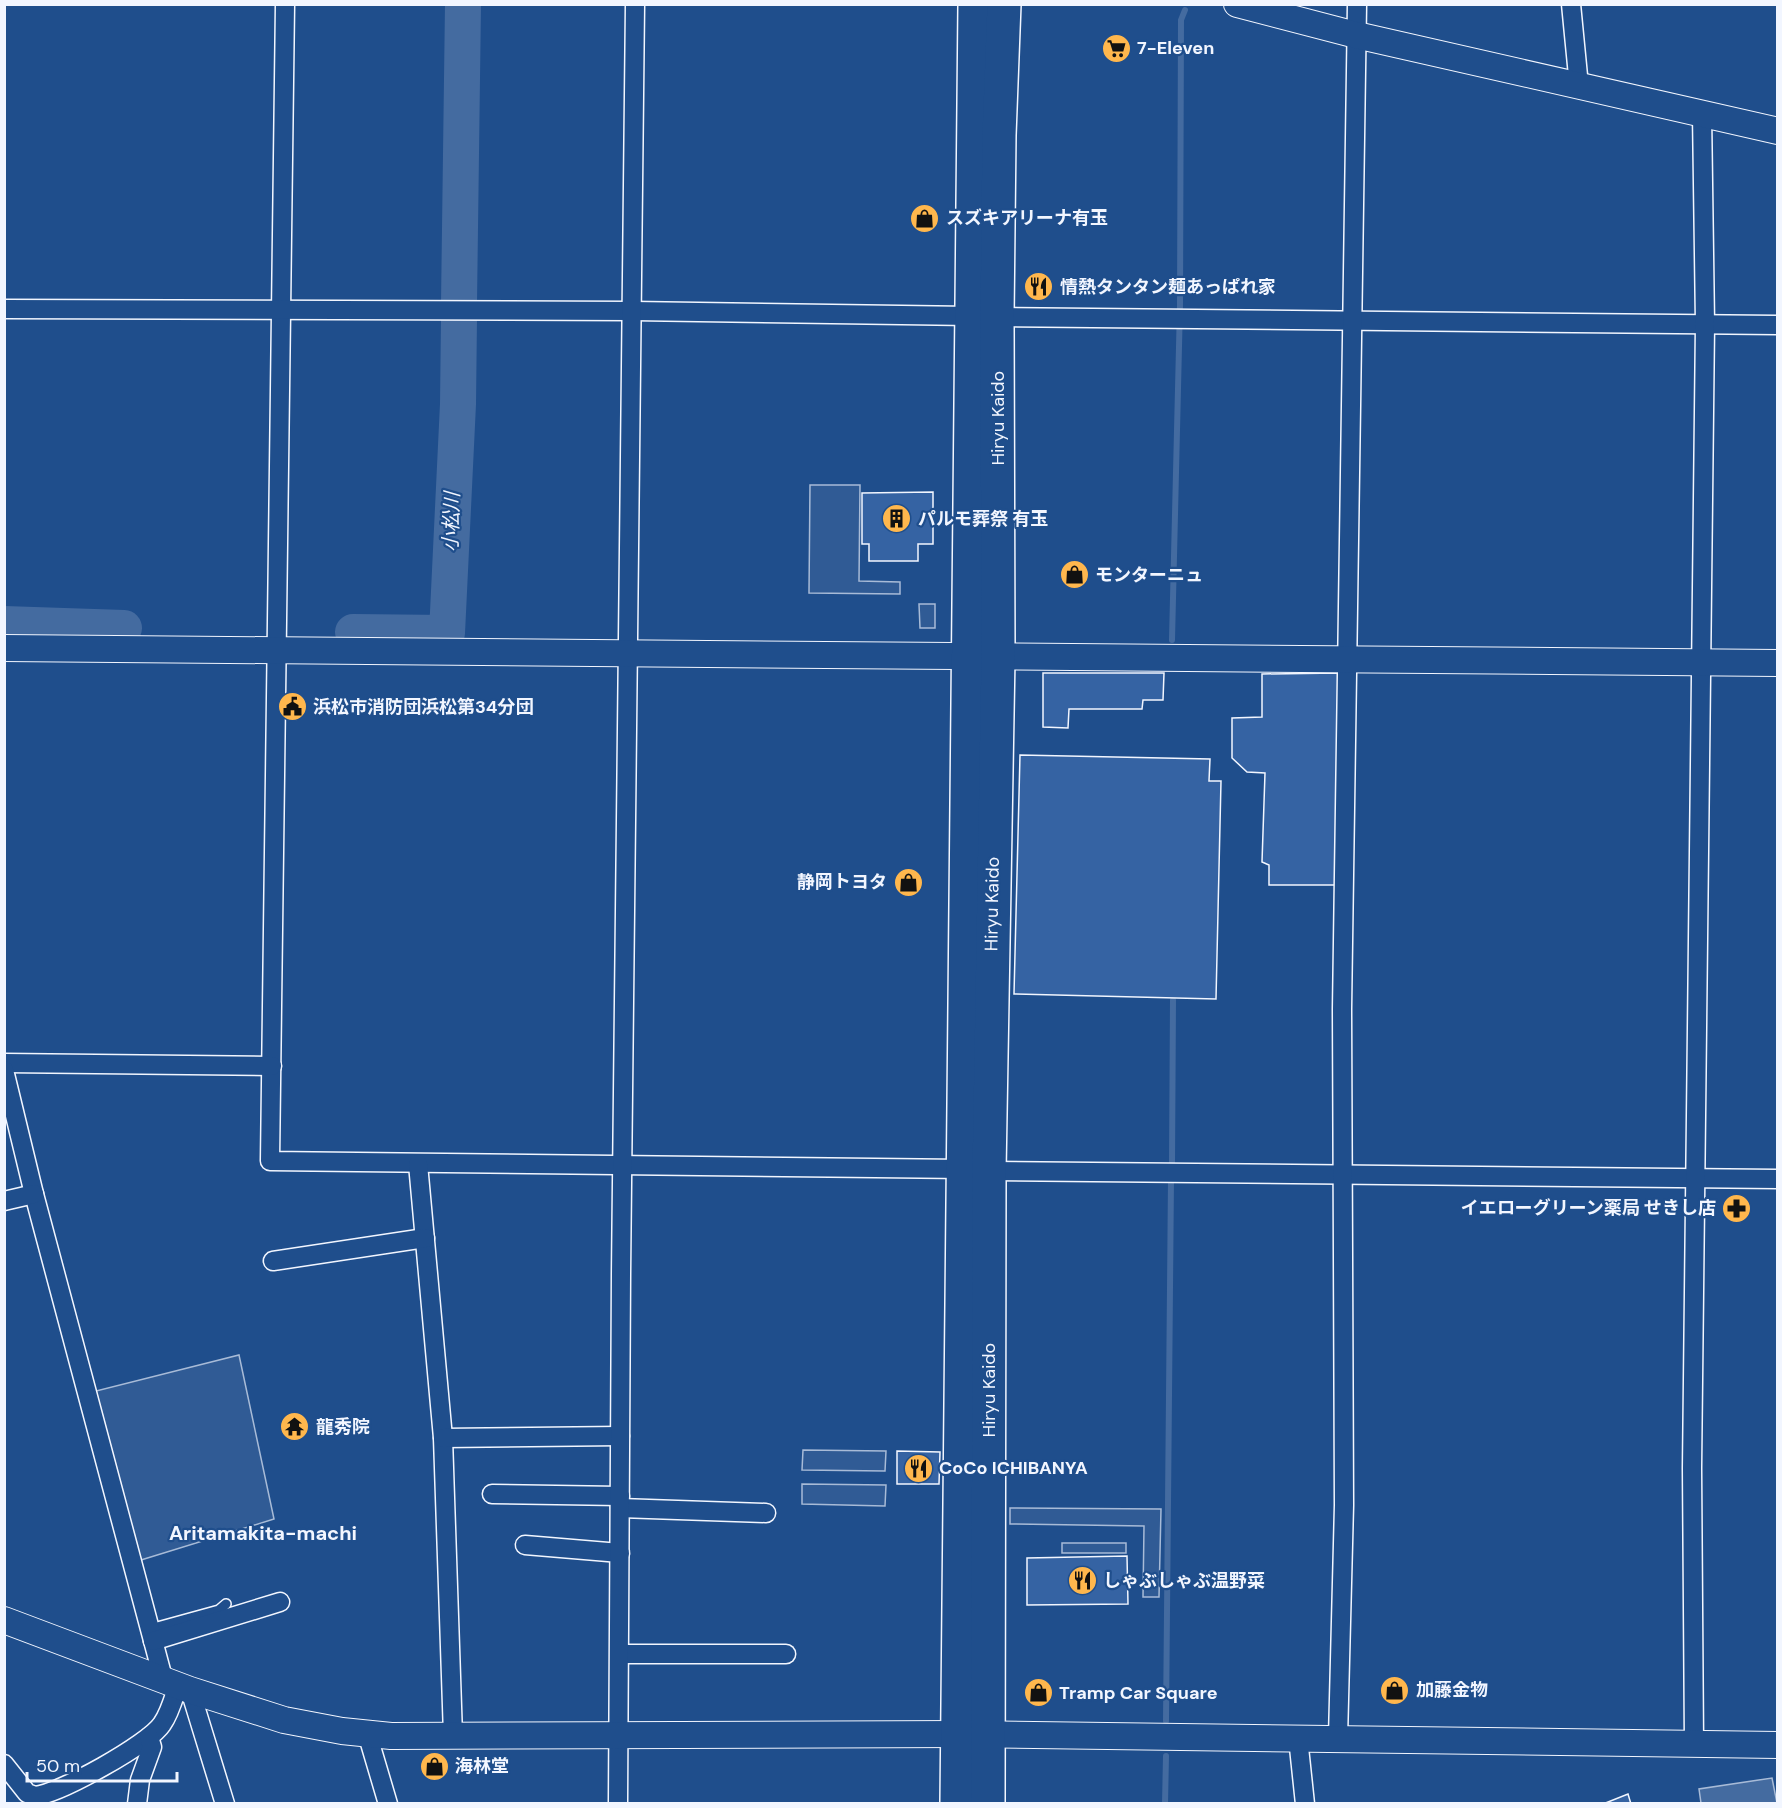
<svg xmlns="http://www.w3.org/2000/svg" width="1782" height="1808" font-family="'DM Sans','Noto Sans JP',sans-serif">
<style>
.built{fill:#305b95;stroke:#a8bbd7;stroke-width:1.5}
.water{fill:#446ba0;stroke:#a8bbd7;stroke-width:1.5}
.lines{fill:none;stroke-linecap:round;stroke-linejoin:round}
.stream{stroke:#446ba0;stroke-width:6}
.river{stroke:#446ba0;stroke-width:36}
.building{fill:#3563a3;stroke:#f2f6ff;stroke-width:1.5}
.lane-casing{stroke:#f2f6ff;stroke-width:12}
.street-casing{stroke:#f2f6ff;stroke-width:21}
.secondary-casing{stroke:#f2f6ff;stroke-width:28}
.highway-casing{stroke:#f2f6ff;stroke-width:36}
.lane{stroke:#1f4e8c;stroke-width:9}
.street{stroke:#1f4e8c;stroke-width:18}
.secondary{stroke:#1f4e8c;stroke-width:26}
.highway{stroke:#1f4e8c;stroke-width:33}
.labels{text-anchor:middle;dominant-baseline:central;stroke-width:4.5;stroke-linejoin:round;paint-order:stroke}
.poi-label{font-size:18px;font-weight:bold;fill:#f2f6ff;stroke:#1f4e8c;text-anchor:start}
.street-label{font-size:18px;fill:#f2f6ff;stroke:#1f4e8c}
.water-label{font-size:20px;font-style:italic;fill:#f2f6ff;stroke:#1f4e8c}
.neighbourhood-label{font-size:20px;font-weight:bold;fill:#f2f6ff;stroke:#1f4e8c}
</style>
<rect width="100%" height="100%" fill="#1f4e8c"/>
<g class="built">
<polygon points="810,485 860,485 859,581 900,582 900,594 809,593"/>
<polygon points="919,604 935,604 935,628 920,628"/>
<polygon points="239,1355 274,1519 141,1560 96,1391"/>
<polygon points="803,1450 886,1451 885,1471 802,1470"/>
<polygon points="802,1484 886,1485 885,1506 802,1504"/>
<polygon points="1010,1508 1161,1509 1159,1597 1143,1597 1144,1526 1010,1524"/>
<rect x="1062" y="1543" width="64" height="10"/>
</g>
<polygon class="water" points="1772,1778 1777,1803 1701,1803 1699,1789"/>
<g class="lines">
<g class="stream">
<polyline points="1172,640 1180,305 1181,20 1185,10"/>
<polyline points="1172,1164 1173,1000"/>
<polyline points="1166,1721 1171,1179"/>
<polyline points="1165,1804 1166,1756"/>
</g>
<g class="river">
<polyline points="459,303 463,4"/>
<polyline points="4,624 124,628"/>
<polyline points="353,632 447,633 458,404 459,318"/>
</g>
</g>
<g class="building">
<polygon points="933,492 933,544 918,544 918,561 869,561 869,544 862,544 862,493"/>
<polygon points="1043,673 1164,673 1163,700 1143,700 1142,709 1069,709 1068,728 1043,727"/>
<polygon points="1338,673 1339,885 1269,885 1269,865 1262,862 1265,773 1247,772 1232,758 1232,718 1262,717 1262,674"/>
<polygon points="1020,755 1210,759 1209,781 1221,781 1216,999 1014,994"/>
<polygon points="897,1451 940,1452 939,1484 897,1484"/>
<polygon points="1127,1556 1128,1604 1027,1605 1027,1558"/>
<polygon points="1628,1794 1631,1804 1603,1804"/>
</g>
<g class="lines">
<defs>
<polyline id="lane" points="150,1629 219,1610 226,1604"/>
<g id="street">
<polyline points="285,4 270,1161 965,1169"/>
<polyline points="1571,4 1579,86"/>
<polyline points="4,309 633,311 971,316"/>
<polyline points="997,317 1778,325"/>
<polyline points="4,1063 272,1066"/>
<polyline points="4,1070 34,1194 163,1678"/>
<polyline points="418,1164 443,1438 453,1736"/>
<polyline points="989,1171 1778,1179"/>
<polyline points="4,1201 34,1194"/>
<polyline points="273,1261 425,1238"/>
<polyline points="443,1438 620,1436"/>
<polyline points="492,1494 620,1496"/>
<polyline points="620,1508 766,1513"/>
<polyline points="525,1545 620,1553"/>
<polyline points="153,1641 280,1602"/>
<polyline points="620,1654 786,1654"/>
<polyline points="190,1690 225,1804"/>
<polyline points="367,1733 388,1804"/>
<polyline points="1298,1738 1305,1804"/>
<polyline points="1338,1738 1344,1505 1342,1009 1357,4"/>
<polyline points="1694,1745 1692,1468 1705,324 1702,113"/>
<path d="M4,1764l23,29 8,3c24,-2 114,-52 127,-72 8,-11 12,-27 16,-39"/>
<polyline points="137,1804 140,1780 152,1747 149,1737"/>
<polyline points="618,1804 621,1274 635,4"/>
</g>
<g id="secondary">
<polyline points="1237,4 1356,35 1778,131"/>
<polyline points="4,648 1778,663"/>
<polyline points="4,1620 190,1690 284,1720 342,1731 391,1736 958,1734 1778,1745"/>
</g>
<g id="highway">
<polyline points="957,1804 975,4"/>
<polyline points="988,1804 989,1171 998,657 997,317 999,135 1004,4"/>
</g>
</defs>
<use href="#lane" class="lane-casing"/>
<use href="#street" class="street-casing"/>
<use href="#secondary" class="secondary-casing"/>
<use href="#highway" class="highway-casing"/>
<use href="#lane" class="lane"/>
<use href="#street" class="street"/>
<use href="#secondary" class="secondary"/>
<use href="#highway" class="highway"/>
</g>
<defs>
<symbol id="supermarket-disc" viewBox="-11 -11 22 22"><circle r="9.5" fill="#ffb74d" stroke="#1f4e8c"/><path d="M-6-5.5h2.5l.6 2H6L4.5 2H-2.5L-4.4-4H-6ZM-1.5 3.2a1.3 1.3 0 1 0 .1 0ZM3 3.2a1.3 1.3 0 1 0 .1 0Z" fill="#111"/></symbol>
<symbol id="shop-disc" viewBox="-11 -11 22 22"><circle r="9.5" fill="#ffb74d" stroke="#1f4e8c"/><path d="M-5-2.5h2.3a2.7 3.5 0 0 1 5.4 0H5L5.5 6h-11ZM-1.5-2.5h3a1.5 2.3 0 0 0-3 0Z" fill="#111"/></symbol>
<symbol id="restaurant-disc" viewBox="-11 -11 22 22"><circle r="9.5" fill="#ffb74d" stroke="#1f4e8c"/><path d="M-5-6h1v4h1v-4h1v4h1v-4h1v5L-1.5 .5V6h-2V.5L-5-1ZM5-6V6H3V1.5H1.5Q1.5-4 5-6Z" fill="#111"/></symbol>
<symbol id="building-disc" viewBox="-11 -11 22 22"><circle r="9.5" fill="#ffb74d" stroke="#1f4e8c"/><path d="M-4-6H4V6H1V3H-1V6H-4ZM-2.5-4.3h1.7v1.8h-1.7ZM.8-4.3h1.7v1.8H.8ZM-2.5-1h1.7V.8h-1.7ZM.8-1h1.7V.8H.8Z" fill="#111"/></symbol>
<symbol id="civic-disc" viewBox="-11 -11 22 22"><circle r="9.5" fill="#ffb74d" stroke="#1f4e8c"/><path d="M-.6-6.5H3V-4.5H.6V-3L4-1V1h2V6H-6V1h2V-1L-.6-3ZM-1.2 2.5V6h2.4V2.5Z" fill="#111"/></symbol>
<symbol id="pharmacy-disc" viewBox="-11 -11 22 22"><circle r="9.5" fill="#ffb74d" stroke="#1f4e8c"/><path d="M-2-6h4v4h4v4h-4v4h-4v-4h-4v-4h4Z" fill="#111"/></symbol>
<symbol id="temple-disc" viewBox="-11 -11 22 22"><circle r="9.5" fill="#ffb74d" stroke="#1f4e8c"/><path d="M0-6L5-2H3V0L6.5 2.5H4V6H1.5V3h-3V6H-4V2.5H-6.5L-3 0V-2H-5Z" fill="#111"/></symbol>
</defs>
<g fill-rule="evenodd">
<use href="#supermarket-disc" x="1100" y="32" width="33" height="33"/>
<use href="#shop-disc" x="908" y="202" width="33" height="33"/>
<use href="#restaurant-disc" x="1022" y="270" width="33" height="33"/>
<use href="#building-disc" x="880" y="502" width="33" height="33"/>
<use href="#shop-disc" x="1058" y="558" width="33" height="33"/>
<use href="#civic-disc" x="276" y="690" width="33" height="33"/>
<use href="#shop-disc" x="892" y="866" width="33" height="33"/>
<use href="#pharmacy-disc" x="1720" y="1192" width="33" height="33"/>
<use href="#temple-disc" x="278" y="1410" width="33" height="33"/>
<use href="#restaurant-disc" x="902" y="1452" width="33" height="33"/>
<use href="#restaurant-disc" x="1066" y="1564" width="33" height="33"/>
<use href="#shop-disc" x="1378" y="1674" width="33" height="33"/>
<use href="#shop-disc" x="1022" y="1676" width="33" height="33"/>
<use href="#shop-disc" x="418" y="1750" width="33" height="33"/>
</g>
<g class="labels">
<g class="poi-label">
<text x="1137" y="48">7-Eleven</text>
<text x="946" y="218">スズキアリーナ有玉</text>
<text x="1060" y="287">情熱タンタン麺あっぱれ家</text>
<text x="918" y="519">パルモ葬祭 有玉</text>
<text x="1095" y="575">モンターニュ</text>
<text x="313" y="707">浜松市消防団浜松第34分団</text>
<text x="887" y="882" text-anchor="end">静岡トヨタ</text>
<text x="1716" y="1208" text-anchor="end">イエローグリーン薬局 せきし店</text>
<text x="316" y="1427">龍秀院</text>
<text x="939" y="1468">CoCo ICHIBANYA</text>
<text x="1103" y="1581">しゃぶしゃぶ温野菜</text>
<text x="1416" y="1690">加藤金物</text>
<text x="1059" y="1693">Tramp Car Square</text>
<text x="455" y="1766">海林堂</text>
</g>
<g class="street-label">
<text transform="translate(998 418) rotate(-90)">Hiryu Kaido</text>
<text transform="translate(992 904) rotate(-89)">Hiryu Kaido</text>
<text transform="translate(989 1390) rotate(-90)">Hiryu Kaido</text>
</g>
<g class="water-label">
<text transform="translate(451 522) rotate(-88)">小松川</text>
</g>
<g class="neighbourhood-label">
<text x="263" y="1533">Aritamakita-machi</text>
</g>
</g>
<rect width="1782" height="1808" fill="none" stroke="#f2f6ff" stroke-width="12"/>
<path d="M27 1772v9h150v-9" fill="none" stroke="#f2f6ff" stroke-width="3"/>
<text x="36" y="1772" font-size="18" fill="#f2f6ff" stroke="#1f4e8c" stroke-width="4.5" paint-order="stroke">50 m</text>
</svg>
